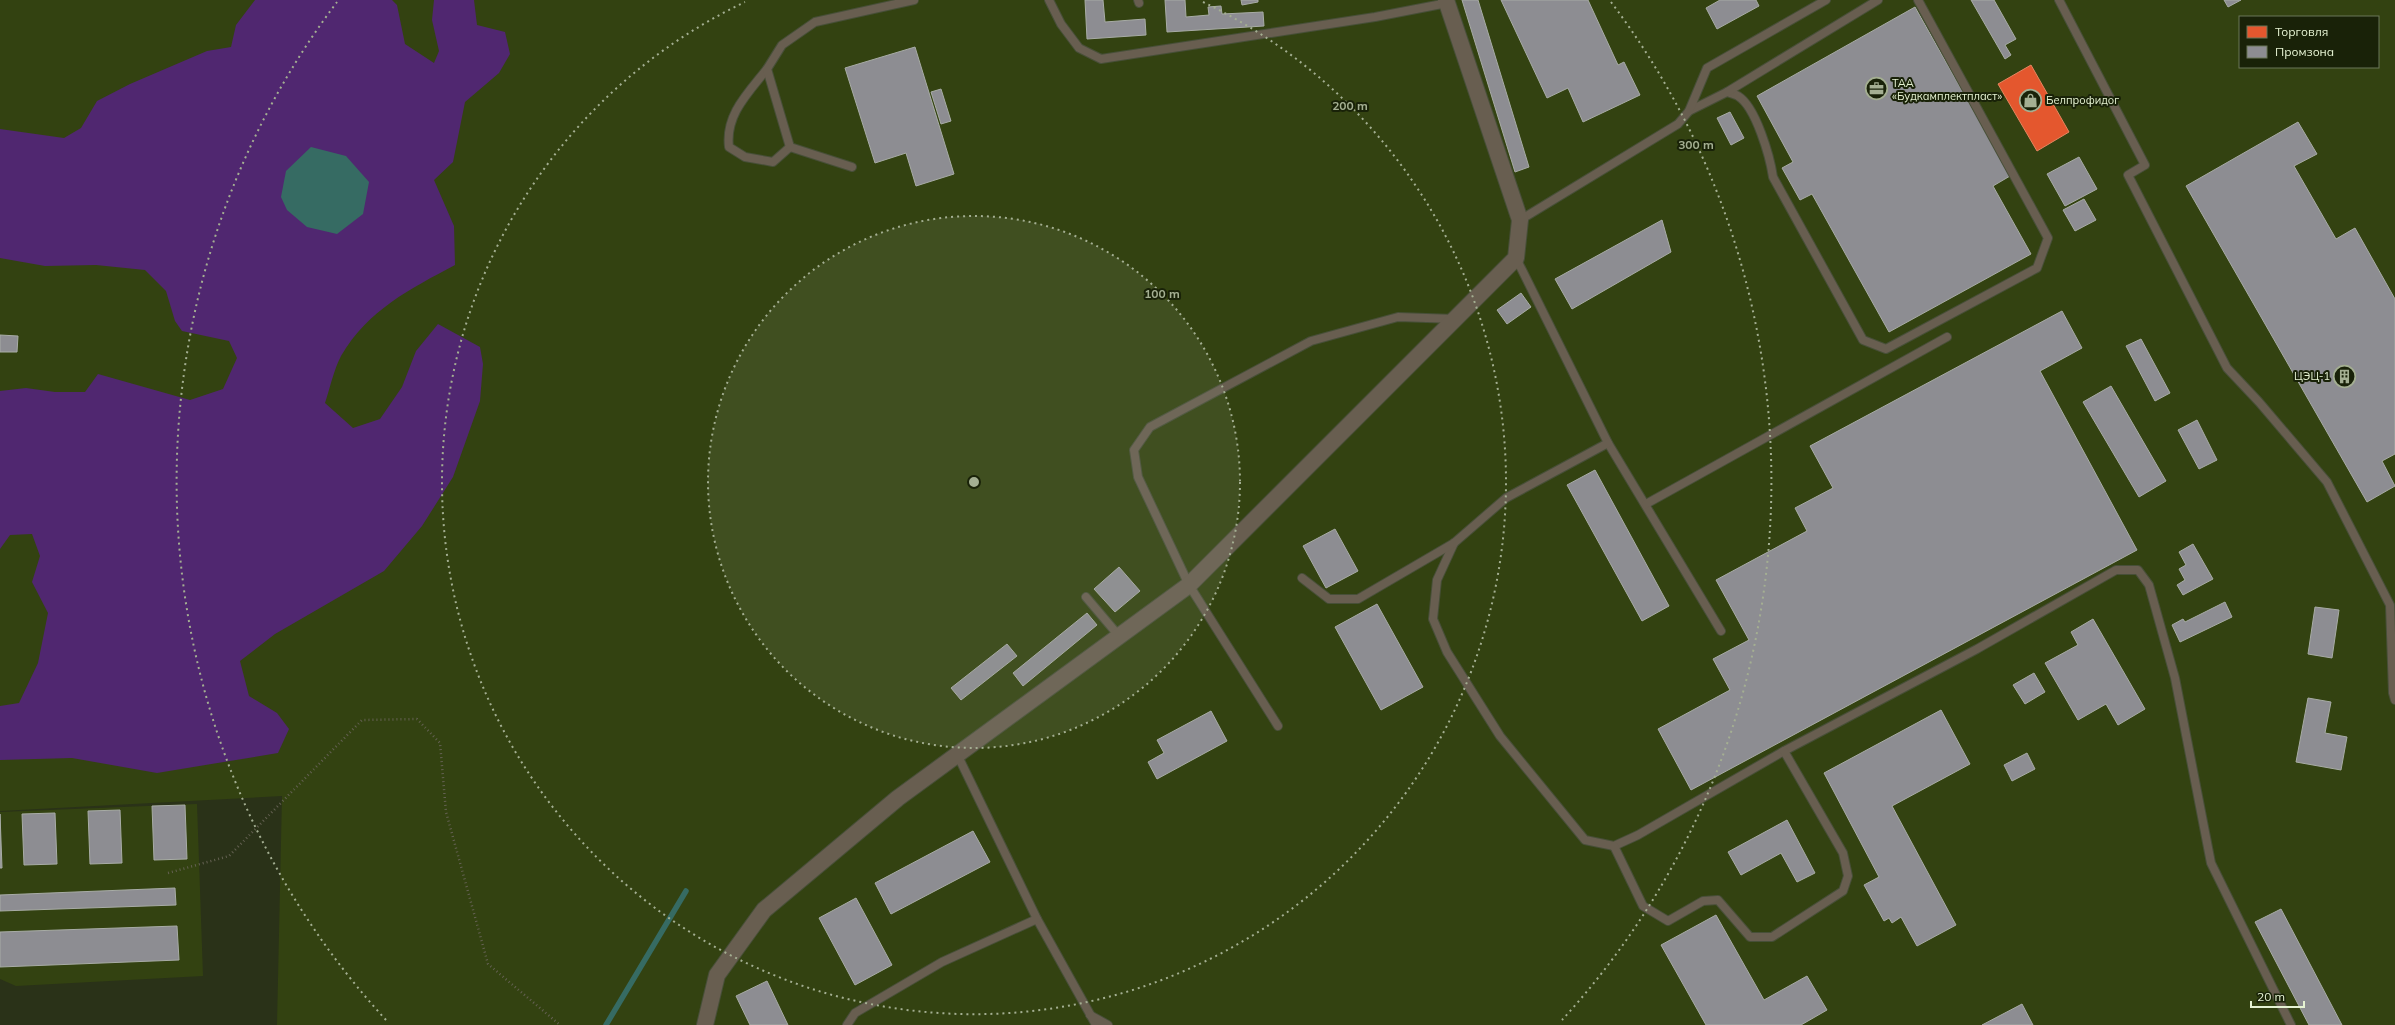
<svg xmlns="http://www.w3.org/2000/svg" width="2395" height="1025" font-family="Mulish,sans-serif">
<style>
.built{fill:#334211;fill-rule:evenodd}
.green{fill:#502770}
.water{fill:#366b63}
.shops{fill:#e4572e;stroke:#e58660}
.industry{fill:#8d8d92;stroke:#a8aca6}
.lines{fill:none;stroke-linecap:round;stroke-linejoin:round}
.stream{stroke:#366b63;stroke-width:5.5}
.lane-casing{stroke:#474f38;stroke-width:10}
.street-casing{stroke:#474f38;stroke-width:18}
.path{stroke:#646152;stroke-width:2.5;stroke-dasharray:1 3;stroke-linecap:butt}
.lane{stroke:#685e50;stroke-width:8}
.street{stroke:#685e50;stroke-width:16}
.ring{fill:none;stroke:#a4af92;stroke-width:2;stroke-dasharray:2 4}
.labels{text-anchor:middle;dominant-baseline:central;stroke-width:4;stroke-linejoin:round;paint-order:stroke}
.poi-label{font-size:11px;fill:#e6f3d3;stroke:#192208;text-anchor:start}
.centre{fill:#a4af92;stroke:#192208;stroke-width:2}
.ring-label{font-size:12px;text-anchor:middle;font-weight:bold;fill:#a4af92;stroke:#192208;stroke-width:4;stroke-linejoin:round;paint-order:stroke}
</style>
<rect width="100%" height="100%" fill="#2a3218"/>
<g class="built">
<path d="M0,0h2395v1025h-2118l5,-229 -282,15zM2240,17h138v50h-138z"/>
<polygon points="197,804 203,976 16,986 0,979 0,812"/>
</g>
<path class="green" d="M255,0h137l5,5 8,39 29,19 5,-12 -7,-31 2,-20h40l3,25 28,7 5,22 -11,19 -34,29 -12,60 -19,18 20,46 1,39c-45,24 -87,45 -114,91 -7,13 -11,32 -16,47l28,25 27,-9 22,-32 14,-36 22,-27 42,23 3,17 -3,37 -27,76 -31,49 -38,45 -109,63 -35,27 9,35 28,17 12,16 -11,24 -121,20 -85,-15 -72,2v-54l19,-3 19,-40 10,-50 -16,-31 8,-26 -8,-22 -22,1 -10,14v-158l26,-3 29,4h30l13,-18 92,26 33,-11 14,-31 -8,-17 -47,-10 -7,-10 -9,-30 -21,-21 -49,-5 -51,1 -45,-8v-129l64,9 17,-10 16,-27 33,-17 77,-33 24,-4 5,-22z"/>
<polygon class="water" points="311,147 346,156 369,182 363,214 337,234 307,227 287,210 281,197 286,171"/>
<polygon class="shops" points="2031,65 2069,132 2037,151 1998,84"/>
<g class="industry">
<polygon points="1085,0 1103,0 1105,22 1145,19 1146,35 1087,39"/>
<polygon points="1165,0 1185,0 1186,17 1209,15 1208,7 1221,6 1222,14 1263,12 1264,26 1167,32"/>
<polygon points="1241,0 1258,0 1258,2 1242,5"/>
<polygon points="1462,0 1478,0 1529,167 1515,172"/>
<polygon points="1501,0 1588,0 1618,65 1624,62 1640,95 1583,122 1568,88 1547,98"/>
<polygon points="1720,0 1756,0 1759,6 1717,29 1706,8"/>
<polygon points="1971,0 1994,0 2016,39 2005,45 2011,55 2005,59"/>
<polygon points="2224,0 2241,0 2228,7"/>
<polygon points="1915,7 2010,176 1993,186 2031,254 1889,332 1812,194 1800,200 1782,168 1793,162 1757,96"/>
<polygon points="915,47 954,174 916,186 906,153 875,163 845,68"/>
<polygon points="941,89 951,121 941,124 931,92"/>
<polygon points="1730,112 1744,138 1731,145 1717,118"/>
<polygon points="2298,122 2317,154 2294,166 2336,239 2355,228 2395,299 2395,454 2382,461 2395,486 2367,502 2186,186"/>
<polygon points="2079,157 2097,189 2065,206 2047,174"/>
<polygon points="2084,199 2096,220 2075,231 2063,210"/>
<polygon points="1662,220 1671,252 1572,309 1555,279"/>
<polygon points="1521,293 1531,307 1507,324 1497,310"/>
<polygon points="2062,311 2082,348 2040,371 2137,550 1691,790 1658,729 1730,690 1713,659 1749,640 1716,580 1807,531 1795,508 1833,488 1810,446"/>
<polygon points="0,335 18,336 17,352 0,352"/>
<polygon points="2141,339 2170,393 2155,401 2126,346"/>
<polygon points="2111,386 2166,481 2139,497 2083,402"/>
<polygon points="2197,420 2217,460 2199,469 2178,430"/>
<polygon points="1595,470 1669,606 1642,621 1567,485"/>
<polygon points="1335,529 1358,571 1326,588 1303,546"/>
<polygon points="2193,544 2213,579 2183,595 2177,585 2185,580 2179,569 2186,565 2179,552"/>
<polygon points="1119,567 1140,591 1115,612 1094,589"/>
<polygon points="2225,602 2232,617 2180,642 2172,625 2183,619 2185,622"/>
<polygon points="1377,604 1423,687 1381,710 1335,627"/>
<polygon points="2315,607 2339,610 2332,658 2308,654"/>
<polygon points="1087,613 1097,625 1023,686 1013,673"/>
<polygon points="2093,619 2145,709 2118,725 2106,704 2078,720 2045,663 2078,645 2071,632"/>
<polygon points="1007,644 1017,656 961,700 951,688"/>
<polygon points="2034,673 2045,692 2025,704 2013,685"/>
<polygon points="2308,698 2331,702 2325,733 2347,737 2341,770 2296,762"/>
<polygon points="1941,710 1970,764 1892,806 1956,925 1917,946 1901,917 1892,923 1889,918 1884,921 1864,885 1879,877 1824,773"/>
<polygon points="1211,711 1227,741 1157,779 1148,762 1164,753 1157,740"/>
<polygon points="2027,753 2035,769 2012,781 2004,765"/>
<polygon points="185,805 187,859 154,860 152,806"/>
<polygon points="120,810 122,863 90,864 88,811"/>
<polygon points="55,813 57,864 24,865 22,814"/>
<polygon points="0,814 2,868 0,868"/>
<polygon points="1787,820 1815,873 1797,882 1781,853 1741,875 1728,852"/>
<polygon points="973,831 990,862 891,914 875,883"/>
<polygon points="175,888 176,905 0,911 0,895"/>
<polygon points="856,898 892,965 855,985 819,918"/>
<polygon points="2281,909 2342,1025 2309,1025 2255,922"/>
<polygon points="1716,915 1764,1000 1807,976 1827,1010 1801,1025 1706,1025 1661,945"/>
<polygon points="177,926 179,960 0,967 0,932"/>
<polygon points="767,981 788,1025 750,1025 736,996"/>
<polygon points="2022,1004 2033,1025 1982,1025"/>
</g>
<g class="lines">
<polyline class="stream" points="606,1025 686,891"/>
<defs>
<g id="lane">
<polyline points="1049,0 1061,24 1079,48 1101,59 1375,17 1447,3"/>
<polyline points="1138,0 1139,3"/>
<polyline points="2059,0 2145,165 2128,175 2227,368 2259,402 2327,482 2390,605 2393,693 2395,700"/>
<path d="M767,69c-19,24 -42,46 -38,78l16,10 28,5 17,-15"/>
<path d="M1727,92c3,1 8,2 11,4 18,11 32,61 35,81l90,163 23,9 151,-81 11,-30 -130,-238"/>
<polyline points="1689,111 1727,92 1878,0"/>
<polyline points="852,167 790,147 767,69 782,45 815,22 914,0"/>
<polyline points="1520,220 1678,124 1689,111 1707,68 1826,0"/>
<polyline points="1516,258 1608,443 1721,631"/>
<polyline points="1646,504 1947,337"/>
<polyline points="1454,543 1437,580 1433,619 1447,652 1500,736 1585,840 1614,846 1638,835 1784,751 1977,649 2116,570 2138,570 2149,585 2175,678 2211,863 2291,1025"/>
<polyline points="1302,578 1329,599 1358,599 1454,543 1506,498 1608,443"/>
<polyline points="1086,597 1119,636"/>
<polyline points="1278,726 1189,585 1138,477 1134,450 1150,427 1311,341 1398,317 1455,319"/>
<polyline points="957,754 1037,919 1096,1025"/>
<polyline points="1614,846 1643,906 1668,921 1703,901 1718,900 1750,937 1772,937 1843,891 1848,876 1843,853 1784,751"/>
<polyline points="1090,1015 1108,1025"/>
<polyline points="847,1025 855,1013 942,962 1037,919"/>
</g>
<polyline id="street" points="705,1025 717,975 764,910 898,798 1189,585 1516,258 1520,220 1446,0"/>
</defs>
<use href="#lane" class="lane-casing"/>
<use href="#street" class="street-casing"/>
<polyline class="path" points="168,873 229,856 362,720 417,719 440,743 446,812 488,964 560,1025"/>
<use href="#lane" class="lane"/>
<use href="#street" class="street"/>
</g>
<circle cx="974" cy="482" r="266" fill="#a4af92" fill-opacity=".12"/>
<g class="ring">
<circle cx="974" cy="482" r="266"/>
<path d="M1203 2A532 532 0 1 1 745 2"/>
<path d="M386 1020A797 797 0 0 1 337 2M1611 2A797 797 0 0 1 1562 1020"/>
</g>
<defs>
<symbol id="office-ring" viewBox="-11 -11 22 22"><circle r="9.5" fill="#192208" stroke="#a4af92" stroke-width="1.5"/><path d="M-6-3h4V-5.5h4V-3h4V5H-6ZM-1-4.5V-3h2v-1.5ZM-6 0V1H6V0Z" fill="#a4af92"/></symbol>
<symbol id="shop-ring" viewBox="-11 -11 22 22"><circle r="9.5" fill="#192208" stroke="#a4af92" stroke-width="1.5"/><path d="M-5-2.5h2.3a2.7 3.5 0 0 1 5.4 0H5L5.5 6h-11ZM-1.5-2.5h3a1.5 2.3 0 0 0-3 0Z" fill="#a4af92"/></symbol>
<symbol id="building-ring" viewBox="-11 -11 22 22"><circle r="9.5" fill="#192208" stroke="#a4af92" stroke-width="1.5"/><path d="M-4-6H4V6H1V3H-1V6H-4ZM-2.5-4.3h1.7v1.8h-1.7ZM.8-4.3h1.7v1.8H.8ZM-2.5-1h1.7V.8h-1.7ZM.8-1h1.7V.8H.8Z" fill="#a4af92"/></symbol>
</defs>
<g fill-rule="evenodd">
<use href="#office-ring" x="1864" y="76" width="25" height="25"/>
<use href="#shop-ring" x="2018" y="88" width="25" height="25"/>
<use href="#building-ring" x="2332" y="364" width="25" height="25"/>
</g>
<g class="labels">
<g class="poi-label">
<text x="1892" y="83">ТАА<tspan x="1892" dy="13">«Будкамплектпласт»</tspan></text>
<text x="2046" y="100">Белпрофидог</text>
<text x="2330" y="376" text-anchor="end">ЦЭЦ-1</text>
</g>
</g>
<circle cx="974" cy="482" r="6" class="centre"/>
<g class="ring-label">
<text x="1350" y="110">200 m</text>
<text x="1696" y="149">300 m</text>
<text x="1162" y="298">100 m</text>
</g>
<rect x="2239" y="16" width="140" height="52" fill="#192208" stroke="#6b7659"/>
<rect x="2247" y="26" width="20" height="12" fill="#e4572e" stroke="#6b7659"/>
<text x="2275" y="36" font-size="12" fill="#e6f3d3">Торговля</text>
<rect x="2247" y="46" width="20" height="12" fill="#8d8d92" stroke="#6b7659"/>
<text x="2275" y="56" font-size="12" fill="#e6f3d3">Промзона</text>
<path d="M2251 1001v6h53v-6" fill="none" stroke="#e6f3d3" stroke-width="2"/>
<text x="2257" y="1001" font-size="12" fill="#e6f3d3" stroke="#192208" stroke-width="3" paint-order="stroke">20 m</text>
</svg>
